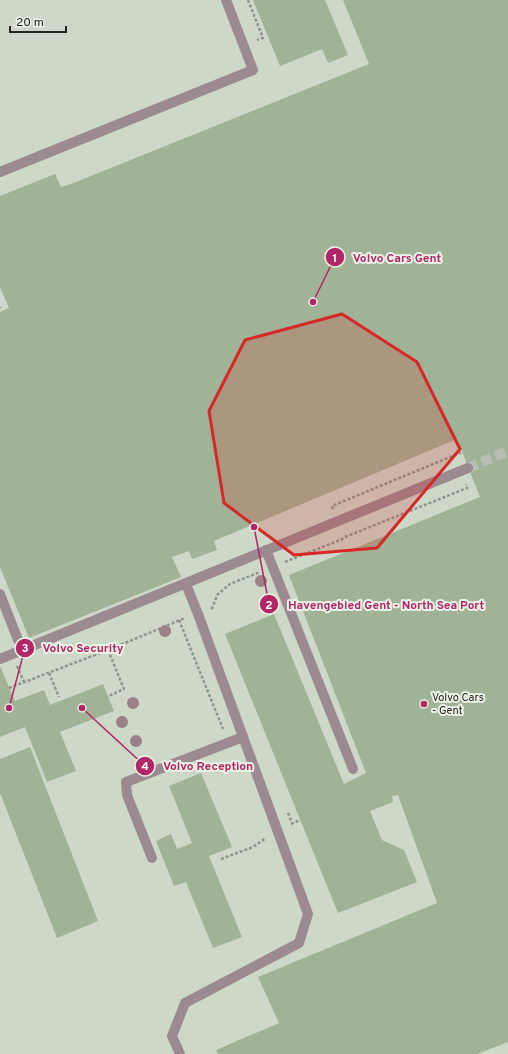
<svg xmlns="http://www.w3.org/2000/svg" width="508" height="1054" font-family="Overpass,sans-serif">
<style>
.built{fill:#ced8c8}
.building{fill:#a0b396}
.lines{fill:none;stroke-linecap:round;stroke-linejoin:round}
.minor-tunnel{stroke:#b9bfb6;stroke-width:10;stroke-dasharray:10 5;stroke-linecap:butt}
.path{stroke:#8f948d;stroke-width:2.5;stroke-dasharray:3 2;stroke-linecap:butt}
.minor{stroke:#9b8a8f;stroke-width:10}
.tree{fill:#9a8186}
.marked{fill:#d62828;fill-opacity:0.2;stroke:#d62828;stroke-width:3;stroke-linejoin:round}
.poi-dot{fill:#b12765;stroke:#ecf2e8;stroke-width:1.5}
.labels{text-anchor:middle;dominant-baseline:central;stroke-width:4;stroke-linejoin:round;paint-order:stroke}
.poi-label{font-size:11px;fill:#232521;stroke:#ecf2e8;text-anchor:start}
.leader{fill:none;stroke:#b12765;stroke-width:1.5}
.callout-dot{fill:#b12765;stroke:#ecf2e8;stroke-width:1.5}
.mark-label{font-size:12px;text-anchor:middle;font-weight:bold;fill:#fff}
.callout-label{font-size:12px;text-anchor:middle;font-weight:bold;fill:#b12765;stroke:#ecf2e8;stroke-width:4;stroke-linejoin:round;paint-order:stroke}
</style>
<rect width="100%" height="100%" fill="#dee5db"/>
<rect class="built" x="0" y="0" width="508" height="1054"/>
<g class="building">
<polygon points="253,0 325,0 348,55 328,63 322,49 280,66"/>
<polygon points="343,0 508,0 508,1042 477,1054 218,1054 216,1050 279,1023 258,977 437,903 398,795 392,796 393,802 370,811 382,840 404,850 417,882 338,913 225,634 274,614 344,784 366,773 289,575 480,497 457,439 214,541 217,550 192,559 189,551 172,557 181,577 29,638 0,567 0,312 9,308 0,287 0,196 55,174 61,187 71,184 369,64"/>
<polygon points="0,666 15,701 44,690 50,705 103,684 114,711 60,732 76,771 47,782 25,727 0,737"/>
<polygon points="30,747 98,921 57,938 0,793 0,759"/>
<polygon points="201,773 232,847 209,856 242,937 213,948 186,882 174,886 156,841 171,834 177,849 192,843 169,786"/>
</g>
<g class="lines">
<polyline class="minor-tunnel" points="468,468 508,451"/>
<g class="path">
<polyline points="248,0 263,38 257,40"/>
<polyline points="0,307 0,308"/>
<polyline points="333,509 332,506 462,452"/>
<polyline points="345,537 467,488 466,484"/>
<polyline points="285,562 345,538"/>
<polyline points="211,609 212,608 218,594 230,584 260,572"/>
<polyline points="179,620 223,729"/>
<polyline points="108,650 124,689 109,696"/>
<polyline points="17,666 24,682"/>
<polyline points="49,673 59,697"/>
<polyline points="9,688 108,650 185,618"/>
<polyline points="288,813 292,823"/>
<polyline points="291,824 300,820"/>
<polyline points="221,859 253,847 266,838"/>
</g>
<g class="minor">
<polyline points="0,172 253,70 226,0"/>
<polyline points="266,550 353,769"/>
<polyline points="0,594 22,650"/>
<polyline points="0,659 468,468"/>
<polyline points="152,858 127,795 126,782 243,737"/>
<polyline points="180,1054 172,1036 185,1003 299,943 308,914 198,614 186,584"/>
</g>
</g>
<g class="tree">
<circle cx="261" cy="581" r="6"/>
<circle cx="165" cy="631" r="6"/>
<circle cx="133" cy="703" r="6"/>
<circle cx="122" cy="722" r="6"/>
<circle cx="136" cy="741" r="6"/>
</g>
<path class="marked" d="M342,314l75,48 43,87 -83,99 -83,7 -70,-52 -15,-92 36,-71z"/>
<circle class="poi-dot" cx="424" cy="704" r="4"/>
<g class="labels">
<g class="poi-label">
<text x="432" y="698">Volvo Cars<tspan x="432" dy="13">- Gent</tspan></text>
</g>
</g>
<path class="leader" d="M313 302L335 257M254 527L269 604M9 708L25 648M82 708L145 766"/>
<g class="callout-dot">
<circle cx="313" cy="302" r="4"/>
<circle cx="254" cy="527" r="4"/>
<circle cx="9" cy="708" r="4"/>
<circle cx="82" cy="708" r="4"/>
<circle cx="335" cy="257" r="10"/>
<circle cx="269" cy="604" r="10"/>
<circle cx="25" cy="648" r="10"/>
<circle cx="145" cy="766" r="10"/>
</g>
<g class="mark-label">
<text x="335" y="262">1</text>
<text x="269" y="609">2</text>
<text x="25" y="652">3</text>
<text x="145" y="770">4</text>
</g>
<g class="callout-label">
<text x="397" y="262">Volvo Cars Gent</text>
<text x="386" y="609">Havengebied Gent - North Sea Port</text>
<text x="83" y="652">Volvo Security</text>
<text x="208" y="770">Volvo Reception</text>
</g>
<path d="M10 26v6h56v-6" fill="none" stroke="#232521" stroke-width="2"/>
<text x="16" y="26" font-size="12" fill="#232521" stroke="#ecf2e8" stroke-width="3" paint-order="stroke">20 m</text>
</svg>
